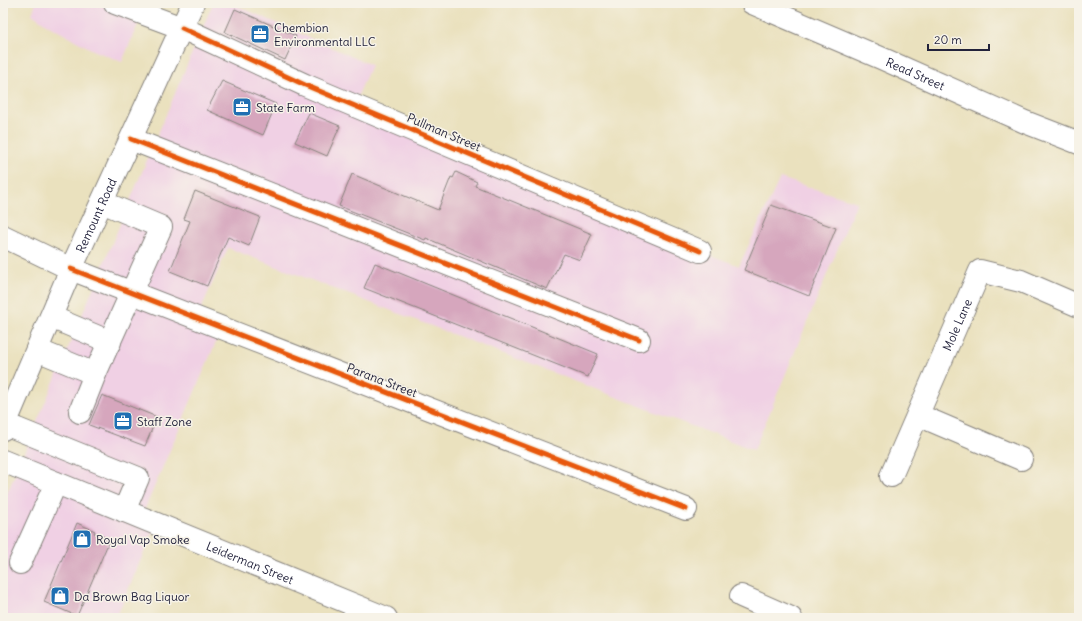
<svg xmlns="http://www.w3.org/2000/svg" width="1082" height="621" font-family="Delius,sans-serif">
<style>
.built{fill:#f0d0e4}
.building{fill:#d6a6bd}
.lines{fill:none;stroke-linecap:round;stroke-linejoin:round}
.minor-casing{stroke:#86827c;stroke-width:24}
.major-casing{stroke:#86827c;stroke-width:24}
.minor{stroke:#fff;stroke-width:22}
.major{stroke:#fff;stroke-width:22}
.cycleway-casing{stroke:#f7f3e8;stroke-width:8}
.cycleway{stroke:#e8590c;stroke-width:5}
.labels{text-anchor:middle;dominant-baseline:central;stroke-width:3;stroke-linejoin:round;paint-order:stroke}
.poi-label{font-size:12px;fill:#22223b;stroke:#f7f3e8;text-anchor:start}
.street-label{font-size:12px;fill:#22223b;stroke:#f7f3e8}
</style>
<rect width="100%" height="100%" fill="#f7f3e8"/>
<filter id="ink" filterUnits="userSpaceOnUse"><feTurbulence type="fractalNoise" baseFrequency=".025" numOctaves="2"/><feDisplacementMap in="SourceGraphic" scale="8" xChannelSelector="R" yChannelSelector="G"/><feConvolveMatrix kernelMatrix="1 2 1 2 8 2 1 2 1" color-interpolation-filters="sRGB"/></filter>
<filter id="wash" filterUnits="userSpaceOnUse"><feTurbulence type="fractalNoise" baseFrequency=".012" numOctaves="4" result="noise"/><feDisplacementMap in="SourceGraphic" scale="16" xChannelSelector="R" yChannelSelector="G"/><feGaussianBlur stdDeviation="0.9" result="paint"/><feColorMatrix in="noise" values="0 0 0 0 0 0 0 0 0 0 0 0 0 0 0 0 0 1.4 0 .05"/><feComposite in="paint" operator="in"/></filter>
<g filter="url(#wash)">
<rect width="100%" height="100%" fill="#eae1be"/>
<g class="built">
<polygon points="36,3 147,3 122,62 93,50 49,26 32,14"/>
<polygon points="213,3 231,3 371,65 355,102 700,251 739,266 780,178 857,202 754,450 228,248 197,318 222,328 141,518 156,524 116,618 3,618 3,503"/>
</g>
<g id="blocks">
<g class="building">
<polygon points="235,9 296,36 285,60 225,32"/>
<polygon points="222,81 276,104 263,135 207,110"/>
<polygon points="309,113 340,126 327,156 295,142"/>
<polygon points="456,172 477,182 475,186 592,234 580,260 564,254 547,289 426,238 425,240 339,206 352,174 438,210 451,177 453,178"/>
<polygon points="195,191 260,217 249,246 228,237 207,286 170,271 190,221 184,219"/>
<polygon points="771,205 836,228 809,296 744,270"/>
<polygon points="375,263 598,354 588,377 364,288"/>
<polygon points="102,395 157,417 145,446 89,425"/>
<polygon points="77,523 95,531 94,533 110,539 77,616 44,602"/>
</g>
</g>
</g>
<g filter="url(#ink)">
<use href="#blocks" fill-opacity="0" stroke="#86827c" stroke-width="1"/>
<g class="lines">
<defs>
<g id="minor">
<polyline points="115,3 182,28 305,85 700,251"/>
<path id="s1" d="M752,3l129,55 144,64 54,21"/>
<polyline points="131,139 639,340"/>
<polyline points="3,236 71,269 686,509"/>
<polyline points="51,317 110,342"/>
<polyline points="37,350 95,374 161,227 102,202"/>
<polyline points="80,412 95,374"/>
<polyline points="918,415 1021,459"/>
<polyline points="5,424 138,478 124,511"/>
<path id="s2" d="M3,461l383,157"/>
<path id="s3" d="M891,476l89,-205 41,10 58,25"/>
<polyline points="20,563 56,483"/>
<polyline points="741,596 791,618"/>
</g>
<g id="major">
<path id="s4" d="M3,429l68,-160 122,-266"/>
</g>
</defs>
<use href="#minor" class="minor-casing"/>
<use href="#major" class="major-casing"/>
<use href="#minor" class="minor"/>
<use href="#major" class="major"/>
<defs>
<g id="cycleway">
<polyline points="182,28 305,85 700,251"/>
<polyline points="131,139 639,340"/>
<polyline points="71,269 686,509"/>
</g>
</defs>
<use href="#cycleway" class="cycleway-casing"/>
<use href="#cycleway" class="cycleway"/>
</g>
</g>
<defs>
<symbol id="office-square" viewBox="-11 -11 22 22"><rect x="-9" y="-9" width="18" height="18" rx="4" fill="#1f6fb2" stroke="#f7f3e8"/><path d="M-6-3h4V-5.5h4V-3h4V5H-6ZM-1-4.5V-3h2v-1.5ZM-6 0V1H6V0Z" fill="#fff"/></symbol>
<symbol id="shop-square" viewBox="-11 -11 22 22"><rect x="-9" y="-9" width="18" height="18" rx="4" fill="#1f6fb2" stroke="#f7f3e8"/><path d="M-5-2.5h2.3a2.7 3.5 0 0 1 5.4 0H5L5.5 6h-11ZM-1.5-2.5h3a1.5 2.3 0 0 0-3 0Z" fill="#fff"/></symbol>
</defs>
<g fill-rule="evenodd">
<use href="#office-square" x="249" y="23" width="22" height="22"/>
<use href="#office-square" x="231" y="96" width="22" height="22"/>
<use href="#office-square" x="112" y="410" width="22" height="22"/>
<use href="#shop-square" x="71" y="528" width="22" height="22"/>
<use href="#shop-square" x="49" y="585" width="22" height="22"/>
</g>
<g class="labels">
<g class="poi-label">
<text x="274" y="27">Chembion<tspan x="274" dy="14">Environmental LLC</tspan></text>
<text x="256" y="107">State Farm</text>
<text x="137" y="421">Staff Zone</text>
<text x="96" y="539">Royal Vap Smoke</text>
<text x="74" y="596">Da Brown Bag Liquor</text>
</g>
<g class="street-label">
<text stroke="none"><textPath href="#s1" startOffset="178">Read Street</textPath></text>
<text transform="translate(444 132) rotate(23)">Pullman Street</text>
<text stroke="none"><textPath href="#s4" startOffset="233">Remount Road</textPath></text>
<text stroke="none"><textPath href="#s3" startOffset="165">Mole Lane</textPath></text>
<text transform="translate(382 380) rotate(21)">Parana Street</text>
<text stroke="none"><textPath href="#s2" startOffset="267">Leiderman Street</textPath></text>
</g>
</g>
<rect width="1082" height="621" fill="none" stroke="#f7f3e8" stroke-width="16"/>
<path d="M928 44v6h61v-6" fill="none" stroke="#22223b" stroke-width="2"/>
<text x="934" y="44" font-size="12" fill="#22223b" stroke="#f7f3e8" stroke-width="3" paint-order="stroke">20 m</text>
</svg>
